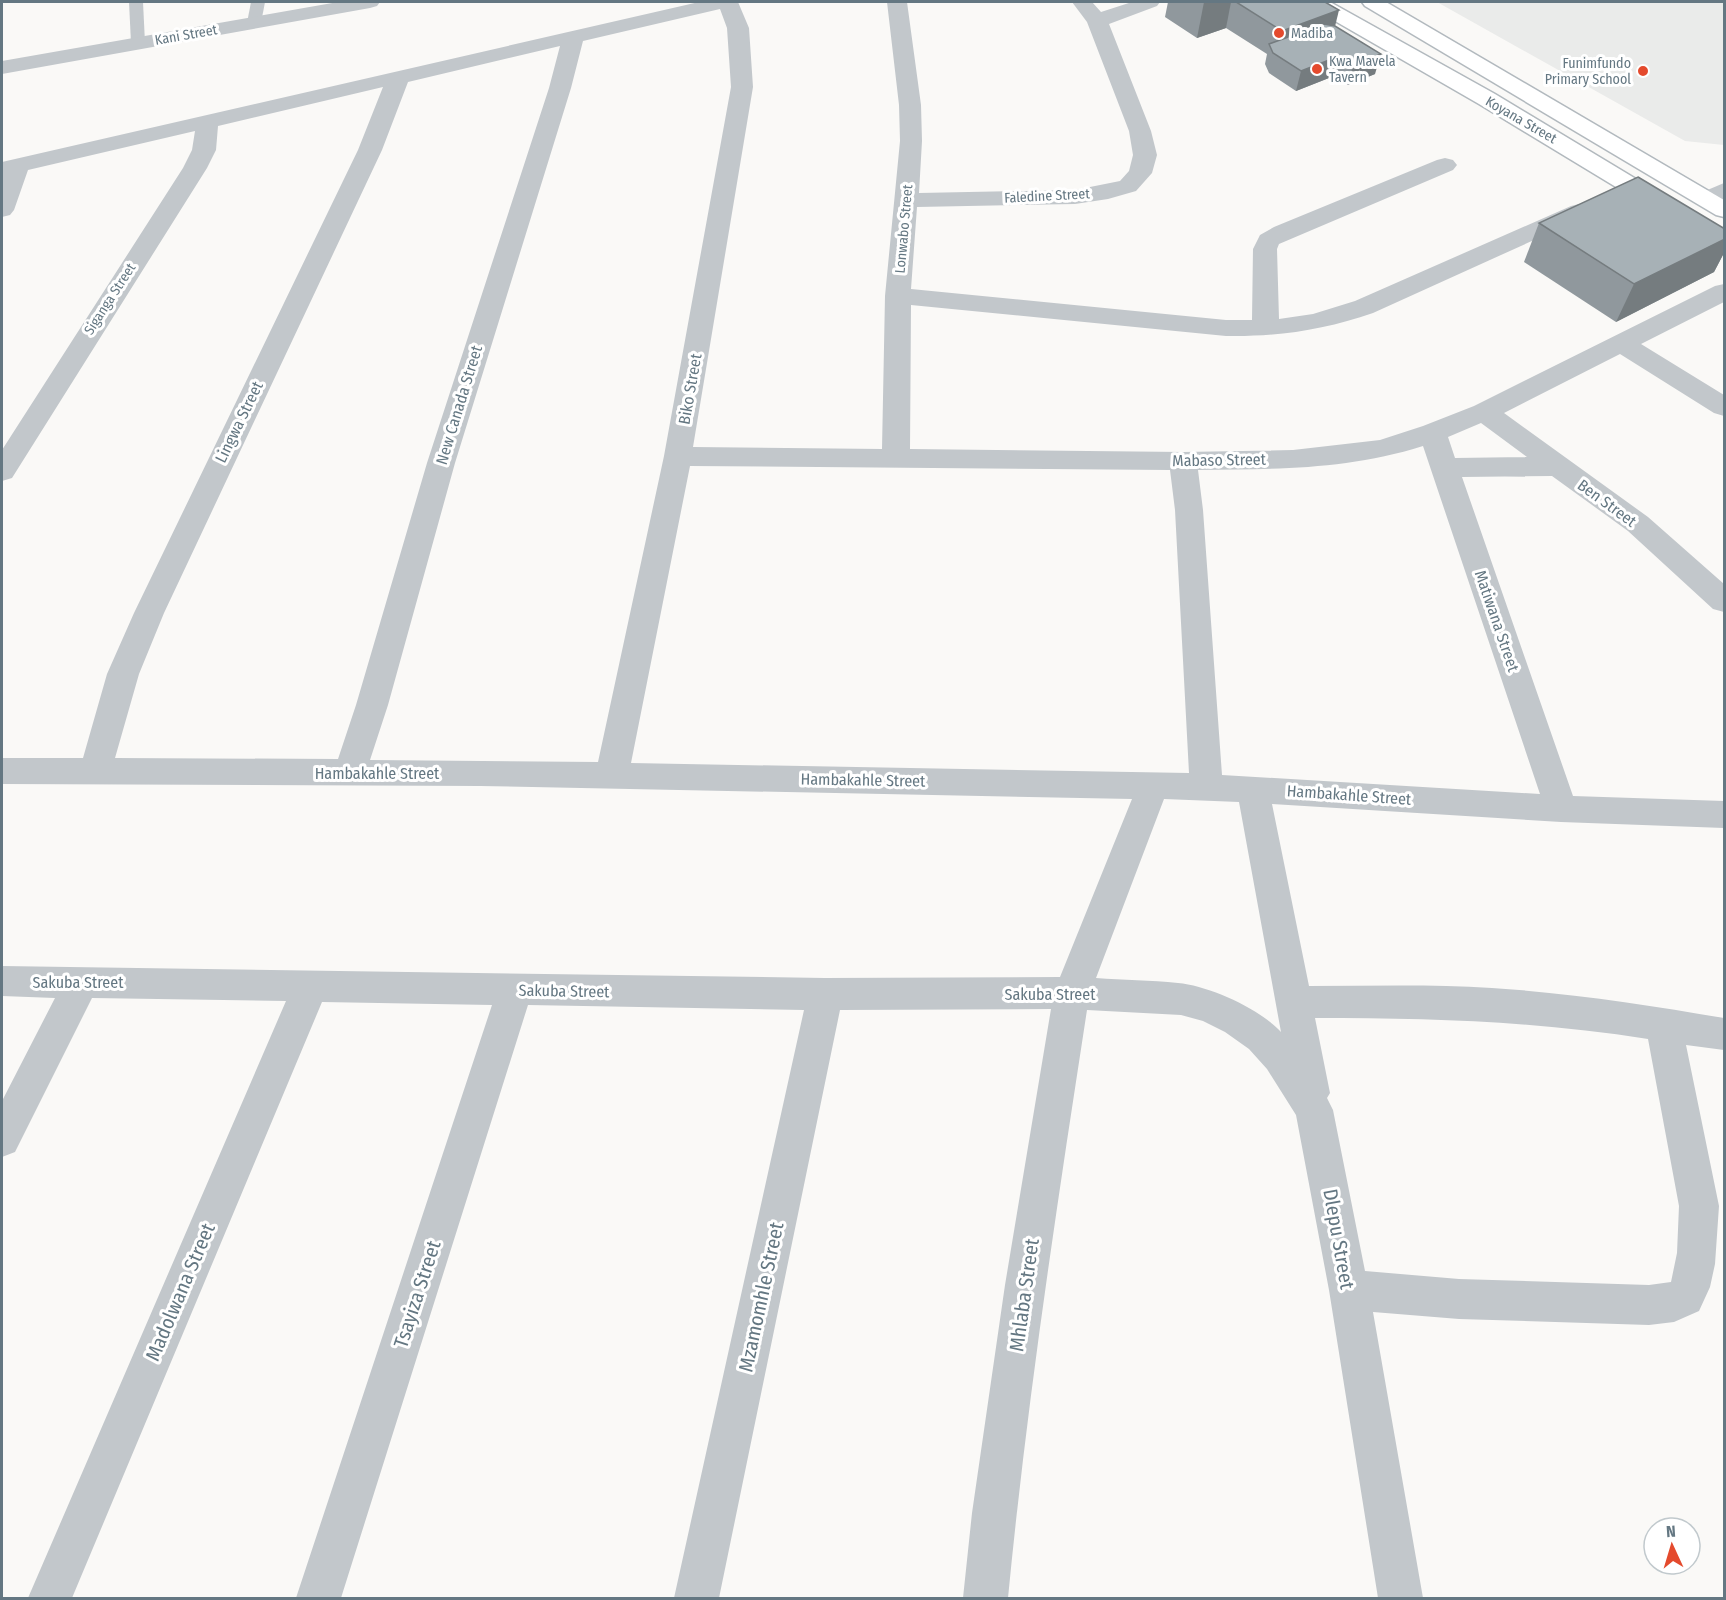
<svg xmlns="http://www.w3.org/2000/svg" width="1726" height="1600" font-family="'Fira Sans Condensed',sans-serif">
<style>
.built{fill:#eaebea}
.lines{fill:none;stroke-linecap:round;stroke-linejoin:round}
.secondary-casing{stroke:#b2b9be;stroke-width:3}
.service{fill:#c2c7cb;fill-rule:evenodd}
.minor{fill:#c2c7cb;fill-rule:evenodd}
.secondary{fill:#fff;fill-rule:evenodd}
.wall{fill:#90989d}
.shaded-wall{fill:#757c7f}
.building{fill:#a7b1b6;stroke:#757c7f;stroke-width:1.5}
.poi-dot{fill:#e44a2d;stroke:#fff;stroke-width:2}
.labels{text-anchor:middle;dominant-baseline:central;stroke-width:6;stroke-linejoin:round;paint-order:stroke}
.far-poi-label{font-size:14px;fill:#647782;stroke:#fff;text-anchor:start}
.far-street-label{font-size:14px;fill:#647782;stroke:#fff}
.street-label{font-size:16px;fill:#647782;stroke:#fff}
.near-street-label{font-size:20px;fill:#647782;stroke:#fff}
</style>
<rect width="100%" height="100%" fill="#faf9f7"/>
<polygon class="built" points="1437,2 1724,2 1724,145 1685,141"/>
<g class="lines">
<defs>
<g id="secondary">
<polygon points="1306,2 1330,2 1495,94 1724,232 1724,249 1715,247 1479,104 1309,6"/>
<polygon points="1362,2 1386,2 1724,200 1724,217 1716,215 1365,6"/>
</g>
</defs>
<use href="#secondary" class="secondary-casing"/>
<g class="service">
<polygon points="129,2 143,2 145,43 143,46 138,47 131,43"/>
<polygon points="251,2 265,2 261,23 254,27 247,23"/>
</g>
<g class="minor">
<polygon points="338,2 380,2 377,6 370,8 2,74 2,61"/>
<path d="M699,2h39l11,26 4,59 -60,360 189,2 3,-153 15,-155 -1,-36 -12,-103h20l14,103 1,36 -3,52 156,-3 45,-9 9,-10 4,-16 -4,-24 -42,-109 -15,-20h20l9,10 31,-10h28l-3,4 -48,18 42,107 6,24 -5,18 -16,18 -28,8 -33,5 -158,3 -6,82 315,31h26l1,-71 7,-14 14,-8 163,-67 8,-2 8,2 4,5 -4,5 -174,74 -2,5 2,70 34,-5 42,-13 216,-95 8,-2 8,2 4,5 -4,5 -214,97c-49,17 -96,24 -147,23l-315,-31 -1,144 273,3 110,-2 87,-10 43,-14 51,-20 241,-120 9,-2v18l-83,42 83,51v21l-10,-3 -94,-59 -116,59 144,104 76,67v28l-11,-3 -85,-78 -76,-55 -90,1 111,319 151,5v27l-163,-6 -289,-18 37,182c61,0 122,-2 183,2 78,5 156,17 232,30v32l-38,-5 33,161 -4,58 -5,23 -11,24 -25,11 -25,3 -190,-6 -86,-7 50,286h-45l-49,-308 -33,-175 -29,-46 -18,-20 -24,-17 -22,-11 -22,-6 -94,-5c-30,195 -60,391 -79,588h-45l9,-85 33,-228 46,-276 -211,1 -121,588h-45l130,-588 -276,-5 -187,593h-45l196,-593 -170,-3 -250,596h-44l258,-597 -194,-3 -77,154 -13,5v-56l53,-103 -53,-2v-30l823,12 235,-1 72,-178 -652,-13 -478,-2v-26h81l24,-84 27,-61 224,-463 25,-63 -165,39 -2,24 -9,18 -195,310 -10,3v-31l181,-282 9,-18 3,-19 -167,39 -14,40 -4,5 -8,2v-55zM720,9l7,19 4,59 -67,369 -66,306 -228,-2 18,-55 67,-242 116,-375 12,-47zM560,46l-11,42 -122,375 -71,242 -18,54 -223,-1 24,-84 25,-61 218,-463 26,-68zM1481,423l46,34 -72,1 -7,-21zM1423,446l117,348 -318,-19 -19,-265 -5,-40c79,-1 149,0 225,-24zM690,466l480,4 5,40 14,263 -558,-10zM1164,799l75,3 42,230c-21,-23 -71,-46 -103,-49 -27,-3 -55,-3 -82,-5zM1315,1018c115,0 219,3 333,21l31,167 -2,47 -6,29 -22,3 -190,-6 -94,-8 -32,-161 -6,-12 3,-5z"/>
<polygon points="1724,183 1724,199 1706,206 1698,204 1694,199 1698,194"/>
</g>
<use href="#secondary" class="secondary"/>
</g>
<g class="wall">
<polygon points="1168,2 1325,2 1335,26 1375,74 1348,85 1334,76 1296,91 1269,73 1265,64 1267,54 1226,28 1197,38 1165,17"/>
<polygon points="1539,223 1725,229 1725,251 1714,272 1616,322 1524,262"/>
</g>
<g class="shaded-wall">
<polygon points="1204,2 1231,2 1226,28 1197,38"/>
<polygon points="1339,10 1332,39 1277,56 1282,31"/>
<polygon points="1381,54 1375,74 1348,85 1353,65"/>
<polygon points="1339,56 1334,76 1296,91 1301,71"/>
<polygon points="1725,239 1725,251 1714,272 1616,322 1634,284"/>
</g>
<g class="building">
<polygon points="1236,2 1325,2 1339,10 1282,31"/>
<polygon points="1324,24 1335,26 1381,54 1353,65 1339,56 1301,71 1273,53 1269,44"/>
<polygon points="1638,177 1725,229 1725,239 1634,284 1539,223"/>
</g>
<g class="poi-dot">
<circle cx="1279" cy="33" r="6"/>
<circle cx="1317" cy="69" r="6"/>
<circle cx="1643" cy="71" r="6"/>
</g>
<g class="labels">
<g class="far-poi-label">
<text x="1291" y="33">Madiba</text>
<text x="1329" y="61">Kwa Mavela<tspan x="1329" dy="16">Tavern</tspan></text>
<text x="1631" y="63" text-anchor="end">Funimfundo<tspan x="1631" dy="16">Primary School</tspan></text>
</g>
<g class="far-street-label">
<text transform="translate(186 35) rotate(-10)">Kani Street</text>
<text transform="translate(1521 120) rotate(30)">Koyana Street</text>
<text transform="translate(1047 196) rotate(-3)">Faledine Street</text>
<text transform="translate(904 229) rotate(-85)">Lonwabo Street</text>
<text transform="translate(110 299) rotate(-57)">Siganga Street</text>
</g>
<g class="street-label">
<text transform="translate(690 389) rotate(-80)">Biko Street</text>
<text transform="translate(459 405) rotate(-73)">New Canada Street</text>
<text transform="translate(239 422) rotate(-64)">Lingwa Street</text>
<text transform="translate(1219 460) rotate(-1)">Mabaso Street</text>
<text transform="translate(1607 503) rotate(36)">Ben Street</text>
<text transform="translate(1497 621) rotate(71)">Matiwana Street</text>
<text x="377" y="773">Hambakahle Street</text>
<text transform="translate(863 780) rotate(1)">Hambakahle Street</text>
<text transform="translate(1349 795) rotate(4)">Hambakahle Street</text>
<text x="78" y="982">Sakuba Street</text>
<text transform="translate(564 991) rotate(1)">Sakuba Street</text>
<text x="1050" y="994">Sakuba Street</text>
</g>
<g class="near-street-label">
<text transform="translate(1339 1239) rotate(80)">Dlepu Street</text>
<text transform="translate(180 1292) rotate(-67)">Madolwana Street</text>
<text transform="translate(417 1294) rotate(-72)">Tsayiza Street</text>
<text transform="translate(1024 1295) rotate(-82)">Mhlaba Street</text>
<text transform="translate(761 1297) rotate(-78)">Mzamomhle Street</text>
</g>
</g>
<rect width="1726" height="1600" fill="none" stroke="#647782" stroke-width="6"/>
<g transform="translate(1672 1546) rotate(356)"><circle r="28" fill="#ffffff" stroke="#c1c9cd" stroke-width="1.5"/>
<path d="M0-4.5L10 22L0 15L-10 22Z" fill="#e44a2d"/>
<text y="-9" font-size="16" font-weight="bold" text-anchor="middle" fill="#647782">N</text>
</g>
</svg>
